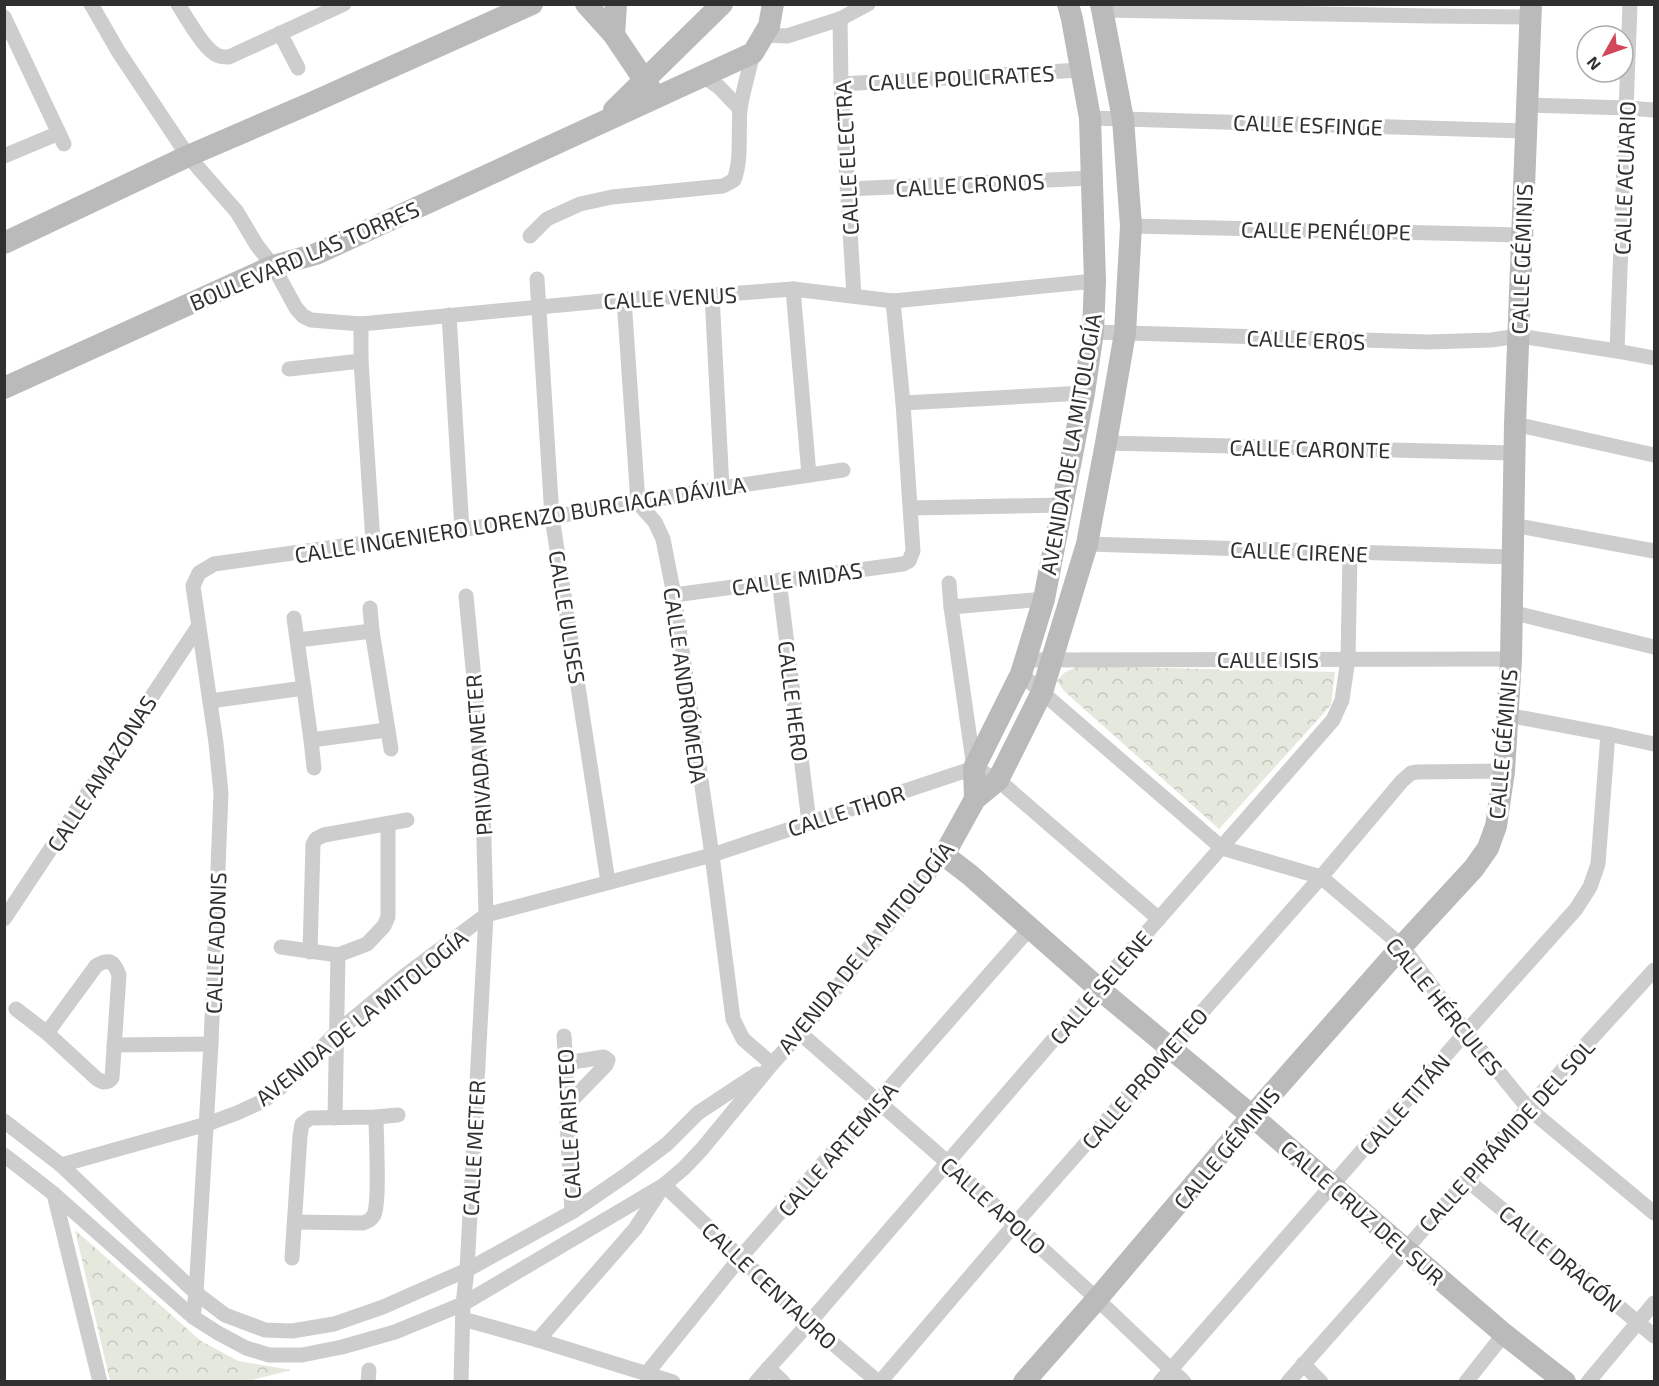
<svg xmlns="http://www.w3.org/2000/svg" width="1659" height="1386" font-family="'Exo 2',sans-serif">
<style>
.forest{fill:url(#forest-crowns)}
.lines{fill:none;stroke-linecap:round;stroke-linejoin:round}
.street{stroke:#cdcdcd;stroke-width:15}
.secondary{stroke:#bababa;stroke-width:22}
.labels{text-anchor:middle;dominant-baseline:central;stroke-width:6;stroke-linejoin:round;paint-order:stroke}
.street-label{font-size:22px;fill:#303030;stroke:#fff}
</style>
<defs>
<pattern id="forest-crowns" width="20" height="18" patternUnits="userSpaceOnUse" patternTransform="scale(1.5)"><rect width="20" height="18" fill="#e4e8dd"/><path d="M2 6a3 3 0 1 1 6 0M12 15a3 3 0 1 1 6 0" fill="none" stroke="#c4c7be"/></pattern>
</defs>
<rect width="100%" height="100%" fill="#fff"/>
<g class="forest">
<polygon points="1078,666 1335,672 1331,705 1219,829 1064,691 1057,681 1064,673"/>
<polygon points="75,1230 201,1341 238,1361 291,1370 248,1381 110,1381"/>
</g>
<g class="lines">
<g class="street">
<polyline points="91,4 118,51 188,156 237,212 256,244 273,266 296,308 303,316 311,320 361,324 624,299 712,295 793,289 893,301 1095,281"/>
<path d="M178,4c8,13 25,43 37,50 4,3 9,3 14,3l115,-53"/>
<polyline points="1103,10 1430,16 1530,17"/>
<polyline points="4,17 64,144"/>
<polyline points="840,19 841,84 854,296"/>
<polyline points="280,33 298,68"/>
<polyline points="765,35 787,36 840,19 868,4"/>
<polyline points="703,76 719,87 740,109"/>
<polyline points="841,84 1081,70"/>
<polyline points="1526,105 1627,108 1654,110"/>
<polyline points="1090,118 1526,131"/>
<polyline points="4,156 59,133"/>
<polyline points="848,189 1092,178"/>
<polyline points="1131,226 1521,235"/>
<path d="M530,236l17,-17 33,-15 32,-7 111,-11 11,-6c8,-20 4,-49 6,-71 3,-19 9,-37 13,-56"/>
<polyline points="537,279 552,517 608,882"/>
<polyline points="793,289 809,475"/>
<polyline points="712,295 722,488"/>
<polyline points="624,299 638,503 655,522 663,539 674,595 712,855 733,1019 743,1039 772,1064"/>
<polyline points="449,315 462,530"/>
<polyline points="361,324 361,361 373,542"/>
<polyline points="1093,332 1428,342 1491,340 1519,336 1617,351 1654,358"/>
<polyline points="1617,351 1630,4"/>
<polyline points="289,369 361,361"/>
<polyline points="903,403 1084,393"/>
<polyline points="1515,424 1654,455"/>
<polyline points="1106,443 1514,453"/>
<polyline points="911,508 1062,505"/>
<polyline points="1513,525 1654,551"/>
<polyline points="1087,544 1512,557"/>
<polyline points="779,580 809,822"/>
<polyline points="949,583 951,607 974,768"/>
<polyline points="674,595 903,564 909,561 913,551 903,403 893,301"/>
<polyline points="951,607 1044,599"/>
<polyline points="370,608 372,631 391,749"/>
<polyline points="1511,612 1654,647"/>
<polyline points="294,618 311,740 314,768"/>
<polyline points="298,640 372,631"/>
<polyline points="1026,660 1511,659"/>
<polyline points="1021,674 1222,848 1321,877 1402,946 1466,1032 1528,1108 1654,1213"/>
<polyline points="210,701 304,688"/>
<polyline points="1507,715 1608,734 1654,744"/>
<polyline points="311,740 387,730"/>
<polyline points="4,919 198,627"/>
<polyline points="281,947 338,955 367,944 384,926 388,917 388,824"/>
<polyline points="310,952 313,844 316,839 324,835 407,820"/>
<path d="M16,1009l31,24 50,46 6,3 6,-1 3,-3 7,-103c-5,-14 -10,-17 -23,-9l-49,67"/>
<polyline points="800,1033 947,1162 1097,1299 1184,1382"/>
<polyline points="564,1036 566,1063 566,1106 572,1212"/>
<polyline points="114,1045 211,1044"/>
<polyline points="566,1106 606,1065 608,1060 604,1057 566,1063"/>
<polyline points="335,1118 338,955"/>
<polyline points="4,1121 61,1165 196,1293 225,1315 265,1330 292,1331 334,1324 383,1307 467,1270 572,1212 626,1175 667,1144 698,1113 757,1074"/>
<polyline points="4,1155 54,1194 193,1317 218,1333 246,1348 269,1355 302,1355 342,1347 395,1332 463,1304 664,1185 684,1168 702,1149 772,1064 800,1033 944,855"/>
<polyline points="61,1165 207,1124 237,1113 265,1100 290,1080 336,1033 403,977 486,915 712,855 974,768 998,780 1159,919"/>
<polyline points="1467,1180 1654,1336"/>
<polyline points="54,1194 100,1382"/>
<path d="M295,1222l68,1c4,-1 8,-3 11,-8 6,-13 2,-80 2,-98"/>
<polyline points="292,1258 300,1136 302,1124 310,1118 376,1117 398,1115"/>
<polyline points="193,1317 196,1293 211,1044 221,793 216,743 193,586 199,573 214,564 552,517 722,488 843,470"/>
<polyline points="463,1319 538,1340 673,1382"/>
<polyline points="538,1340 635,1229 664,1185 809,1323 878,1382"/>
<polyline points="1303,1364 1321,1382"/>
<polyline points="768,1368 783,1382"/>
<polyline points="647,1373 740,1258 1030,928"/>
<polyline points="368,1382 369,1370"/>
<polyline points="461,1382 463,1304 467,1270 486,915 483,805 476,699 466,596"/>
<polyline points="756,1382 809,1323 1098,988 1333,720 1342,700 1348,659 1350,553"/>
<polyline points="880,1382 1015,1224 1321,877 1402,781 1411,773 1417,772 1504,771"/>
<polyline points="1160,1382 1466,1032 1576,909 1590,887 1598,864 1608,734"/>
<polyline points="1288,1382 1467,1180 1528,1108 1654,970"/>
<polyline points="1466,1382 1504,1334"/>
<polyline points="1588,1382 1654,1303"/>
</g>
<g class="secondary">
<polyline points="586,4 614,35 653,93"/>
<polyline points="1101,4 1123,119 1131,226 1125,333 1106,443 1087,544 1042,692 998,780 975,799 944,855 970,875 1098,988 1252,1116 1405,1249 1504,1334 1565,1382"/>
<polyline points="614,35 616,4"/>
<polyline points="614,110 722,4"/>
<polyline points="4,243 188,156 311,103 532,4"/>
<polyline points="4,388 273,266 316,254 753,53 769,26 773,4"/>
<polyline points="975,799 974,768 1021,674 1044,599 1084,393 1093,332 1095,281 1090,118 1072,19 1068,4"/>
<polyline points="1024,1382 1097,1299 1252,1116 1402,946 1474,868 1488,848 1496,826 1504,771 1511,659 1515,424 1531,4"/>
</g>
</g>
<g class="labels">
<g class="street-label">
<text transform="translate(961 77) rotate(-3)">CALLE POLICRATES</text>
<text transform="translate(1308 124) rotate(2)">CALLE ESFINGE</text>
<text transform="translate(846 158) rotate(-93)">CALLE ELECTRA</text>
<text transform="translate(1624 178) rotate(-88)">CALLE ACUARIO</text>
<text transform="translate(970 184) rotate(-3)">CALLE CRONOS</text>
<text transform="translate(1326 230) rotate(1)">CALLE PENÉLOPE</text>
<text transform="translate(304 255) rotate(-23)">BOULEVARD LAS TORRES</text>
<text transform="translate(1521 259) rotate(-88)">CALLE GÉMINIS</text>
<text transform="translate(670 297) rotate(-3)">CALLE VENUS</text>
<text transform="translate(1306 339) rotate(2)">CALLE EROS</text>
<text transform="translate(1070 444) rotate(-80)">AVENIDA DE LA MITOLOGÍA</text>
<text transform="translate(1310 448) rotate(1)">CALLE CARONTE</text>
<text transform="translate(520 519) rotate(-9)">CALLE INGENIERO LORENZO BURCIAGA DÁVILA</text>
<text transform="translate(1299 551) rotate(2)">CALLE CIRENE</text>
<text transform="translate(797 578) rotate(-8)">CALLE MIDAS</text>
<text transform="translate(568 617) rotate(81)">CALLE ULISES</text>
<text x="1268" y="659">CALLE ISIS</text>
<text transform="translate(686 685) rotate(82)">CALLE ANDRÓMEDA</text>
<text transform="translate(794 701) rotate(83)">CALLE HERO</text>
<text transform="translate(1502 744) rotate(-85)">CALLE GÉMINIS</text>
<text transform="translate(478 755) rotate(-94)">PRIVADA METER</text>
<text transform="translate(101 773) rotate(-57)">CALLE AMAZONAS</text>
<text transform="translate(846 810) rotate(-18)">CALLE THOR</text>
<text transform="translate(215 943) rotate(-88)">CALLE ADONIS</text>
<text transform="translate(865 947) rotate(-51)">AVENIDA DE LA MITOLOGÍA</text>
<text transform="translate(1100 987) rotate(-49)">CALLE SELENE</text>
<text transform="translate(1445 1006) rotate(51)">CALLE HÉRCULES</text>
<text transform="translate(361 1017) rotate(-39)">AVENIDA DE LA MITOLOGÍA</text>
<text transform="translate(1144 1078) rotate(-49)">CALLE PROMETEO</text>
<text transform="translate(1404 1104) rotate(-49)">CALLE TITÁN</text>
<text transform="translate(568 1124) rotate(-93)">CALLE ARISTEO</text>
<text transform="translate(1506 1135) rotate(-48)">CALLE PIRÁMIDE DEL SOL</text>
<text transform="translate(473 1148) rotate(-87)">CALLE METER</text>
<text transform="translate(1226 1148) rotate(-50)">CALLE GÉMINIS</text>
<text transform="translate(837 1149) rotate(-49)">CALLE ARTEMISA</text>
<text transform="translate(994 1205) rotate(42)">CALLE APOLO</text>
<text transform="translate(1363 1212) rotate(41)">CALLE CRUZ DEL SUR</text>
<text transform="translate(1561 1258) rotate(40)">CALLE DRAGÓN</text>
<text transform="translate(770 1285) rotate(43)">CALLE CENTAURO</text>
</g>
</g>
<rect width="1659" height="1386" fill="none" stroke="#303030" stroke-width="12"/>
<g transform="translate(1605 54) rotate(230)"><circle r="28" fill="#ffffff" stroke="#acacac" stroke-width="1.5"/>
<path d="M0-4.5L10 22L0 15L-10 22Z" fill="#d24759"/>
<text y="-9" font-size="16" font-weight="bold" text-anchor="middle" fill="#303030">N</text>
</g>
</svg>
